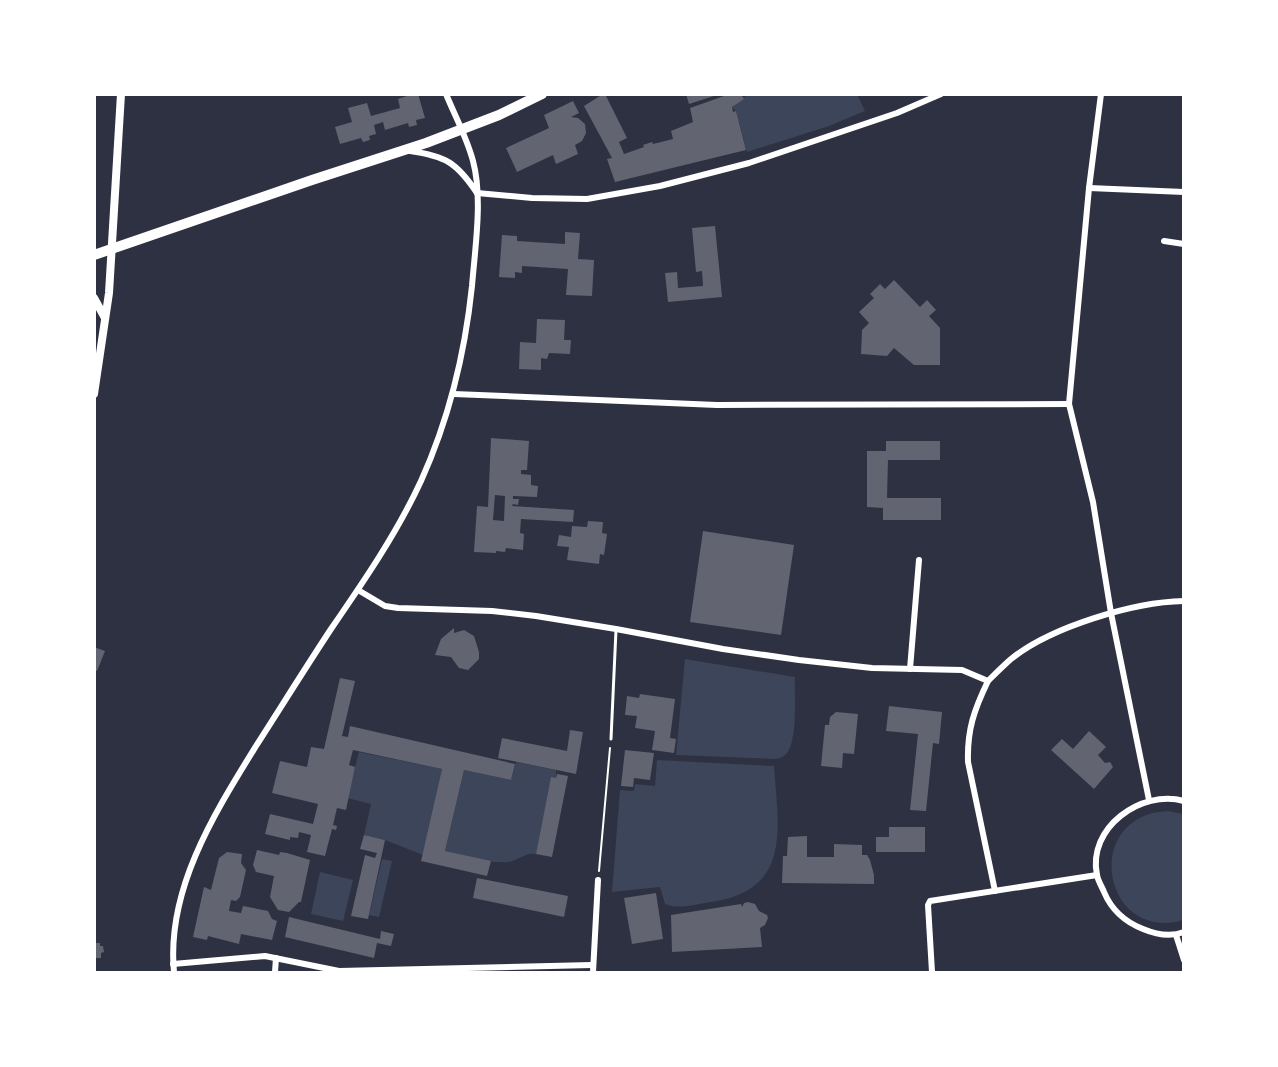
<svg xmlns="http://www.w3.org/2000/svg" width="1278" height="1067" font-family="Figtree,sans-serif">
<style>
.green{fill:#3c4559}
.building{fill:#626471;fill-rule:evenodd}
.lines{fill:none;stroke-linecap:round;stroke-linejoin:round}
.path{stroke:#fff;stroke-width:2}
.service{stroke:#fff;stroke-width:3}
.minor{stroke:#fff;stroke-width:6}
.tertiary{stroke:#fff;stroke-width:8}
.trunk{stroke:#fff;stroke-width:10}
</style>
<rect width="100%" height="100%" fill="#2d3142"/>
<g class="green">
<polygon points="857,94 865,111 829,126 747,152 736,111 732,107 747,95"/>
<path d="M685,659l110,18c-1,17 4,68 -11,79 -3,2 -6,2 -9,3l-99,-4z"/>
<polygon points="359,752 442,769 423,855 385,840 364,835 371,804 347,798"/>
<path d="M657,760l117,6c4,60 19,125 -63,136 -14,2 -32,8 -46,2l-5,-17 -48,5 8,-102 14,1 1,-7 20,2z"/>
<path d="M516,762l40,8v8h-5l-15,76c-11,-2 -18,7 -28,8 -20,2 -43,-7 -63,-11l19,-81 47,10z"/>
<path d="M1168,811l15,3 1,106c-82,24 -104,-105 -16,-109z"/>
<polygon points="382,859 392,861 379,917 369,915"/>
<polygon points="320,872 353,880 343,921 311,914"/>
</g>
<g class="building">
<polygon points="413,94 418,94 425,118 416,120 417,125 409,127 408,123 385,130 383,122 374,125 376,134 369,136 370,140 363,142 361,138 340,144 335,127 352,122 348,108 367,103 371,116 400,108 398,99"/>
<polygon points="603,94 605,94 627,138 619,142 624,154 644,147 643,145 652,142 653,144 673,139 671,131 693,122 690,108 724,96 723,94 741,94 744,99 732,107 733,112 736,111 746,150 615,182 607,159 612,158 584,106"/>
<polygon points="686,94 717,94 717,95 689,104"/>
<polygon points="573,101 579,113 571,117 578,118 585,124 586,133 582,141 575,145 578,154 556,164 553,155 517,172 506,148 549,128 544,115"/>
<polygon points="715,226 722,297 668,302 665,273 677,272 678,288 703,286 702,271 696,272 692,228"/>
<polygon points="565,232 580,233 578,259 594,260 592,296 566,295 568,269 522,266 522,273 515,272 515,278 499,277 502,235 517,236 517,241 565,244"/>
<polygon points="894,280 920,307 927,300 936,310 929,316 940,328 940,365 914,365 894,348 887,356 861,354 862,330 869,323 859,312 874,298 870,294 880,284 885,289"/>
<polygon points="537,319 565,320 564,340 571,340 570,354 549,353 547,359 541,358 541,370 519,369 520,342 536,343"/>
<path d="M491,438l38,3 -2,29h-6v4l10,1v10l7,1 -1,11 -24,-1v3h6l-1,6 -5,-1 -1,2 62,4 -1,12 -52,-3 -1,14 4,1 -1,16 -17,-2 -1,4 -9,-1v2l-22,-1 3,-46 11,1zM495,495l10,1 -1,25 -11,-1z"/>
<polygon points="886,441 940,441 940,460 888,460 887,498 941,498 941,520 883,520 883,508 867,507 867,451 886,451"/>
<polygon points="588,521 603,522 602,533 607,534 604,555 600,554 599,564 567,560 569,547 557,546 559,535 571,537 572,526 587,527"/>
<polygon points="703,531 794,545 781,635 690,622"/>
<polygon points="454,628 454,633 464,630 474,636 479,652 479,659 468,670 459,668 451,657 435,655 441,639"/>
<polygon points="94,647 105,651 97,671 94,670"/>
<polygon points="340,678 355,681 342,736 348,737 350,726 515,764 511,780 464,770 445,851 491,861 487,876 421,861 442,769 353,750 349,765 355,767 346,810 337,808 333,825 337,826 336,830 332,829 325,856 307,852 311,835 299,832 298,838 290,837 290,840 265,834 270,814 313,824 318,804 272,793 280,761 307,767 311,747 324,749"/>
<polygon points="640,694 675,699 670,738 676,739 674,753 652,750 655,731 635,728 637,716 625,715 627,696 639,698"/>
<polygon points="889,706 942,712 939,744 933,743 926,811 910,810 918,734 886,731"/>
<polygon points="836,712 858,714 854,754 843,753 842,768 821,766 825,725 829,725 830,717"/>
<polygon points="570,730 583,732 576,774 498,758 502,738 567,751"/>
<polygon points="1089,731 1106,747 1098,755 1105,763 1110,762 1113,767 1094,789 1051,750 1062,739 1073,749"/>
<polygon points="625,750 654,753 650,780 634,778 633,787 621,786"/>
<polygon points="557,774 568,776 552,857 536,854 551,777 556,778"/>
<polygon points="889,827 925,827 925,852 876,852 876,837 889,837"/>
<polygon points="364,835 385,840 368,919 351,916 365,855 375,858 377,853 360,849"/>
<polygon points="807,836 807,857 834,857 834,844 862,845 862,855 867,855 870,860 874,875 874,884 782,883 783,856 787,856 788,837"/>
<polygon points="257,850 279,855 280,852 287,853 310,860 301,902 299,902 289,912 278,910 270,897 274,876 256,872 253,865"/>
<polygon points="227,852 242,854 241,863 246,870 240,897 236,901 231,900 229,911 241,913 243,906 268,911 272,919 277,921 272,940 241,934 239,944 208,936 207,940 193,937 204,887 211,890 219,858"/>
<polygon points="477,878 568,896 564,917 473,898"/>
<polygon points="656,893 663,939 632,944 624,898"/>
<polygon points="748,902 755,904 759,911 767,915 768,918 765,925 760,928 762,947 672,952 671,915 741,904 742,907 744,903"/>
<polygon points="289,917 380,939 381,931 394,934 391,946 377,943 374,958 285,937"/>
<polygon points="94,943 100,943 100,946 103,946 104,952 101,953 101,958 94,958"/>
</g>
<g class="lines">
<polyline class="path" points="599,871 610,748"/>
<polyline class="service" points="611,739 616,630"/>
<g class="minor">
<polyline points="1101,94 1089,188 1069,404 1093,502 1111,613 1149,800"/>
<path d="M410,151c36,5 47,12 67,42"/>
<polyline points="1089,188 1184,192"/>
<polyline points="477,193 532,198 587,199 660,186 749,163 897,113 941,94"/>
<polyline points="1164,241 1184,244"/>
<polyline points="454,394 717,405 1069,404"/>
<path d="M358,590l27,16 13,2 94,3 44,5 80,13 107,20 76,11 73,8 90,2 26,11c7,-7 15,-15 23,-22 40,-32 122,-57 173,-58"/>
<polyline points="910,669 919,560"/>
<path d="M988,681c-14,29 -21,49 -20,81l27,129"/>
<path d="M1184,801c-43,-12 -97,27 -87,74 1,6 5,12 7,17 8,19 21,30 39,37 12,5 28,8 41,3"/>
<polyline points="1176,935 1184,960"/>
<polyline points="173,964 265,956 339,971 592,965"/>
<path d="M174,972c-8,-82 40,-158 82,-226 25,-39 50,-79 75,-117 33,-48 66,-96 90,-148 28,-62 44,-128 51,-195 3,-38 11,-88 1,-125 -6,-23 -18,-45 -27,-67"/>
<polyline points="275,972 276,958"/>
<polyline points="593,972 598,880"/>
<polyline points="932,972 928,905 930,901 1097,875"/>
</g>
<g class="tertiary">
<polyline points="94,298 105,318"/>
<polyline points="94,394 109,293 121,94"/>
</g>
<polyline class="trunk" points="94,255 312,180 426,143 499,115 542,94"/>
</g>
<rect width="1278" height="1067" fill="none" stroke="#ffffff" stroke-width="192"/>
</svg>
